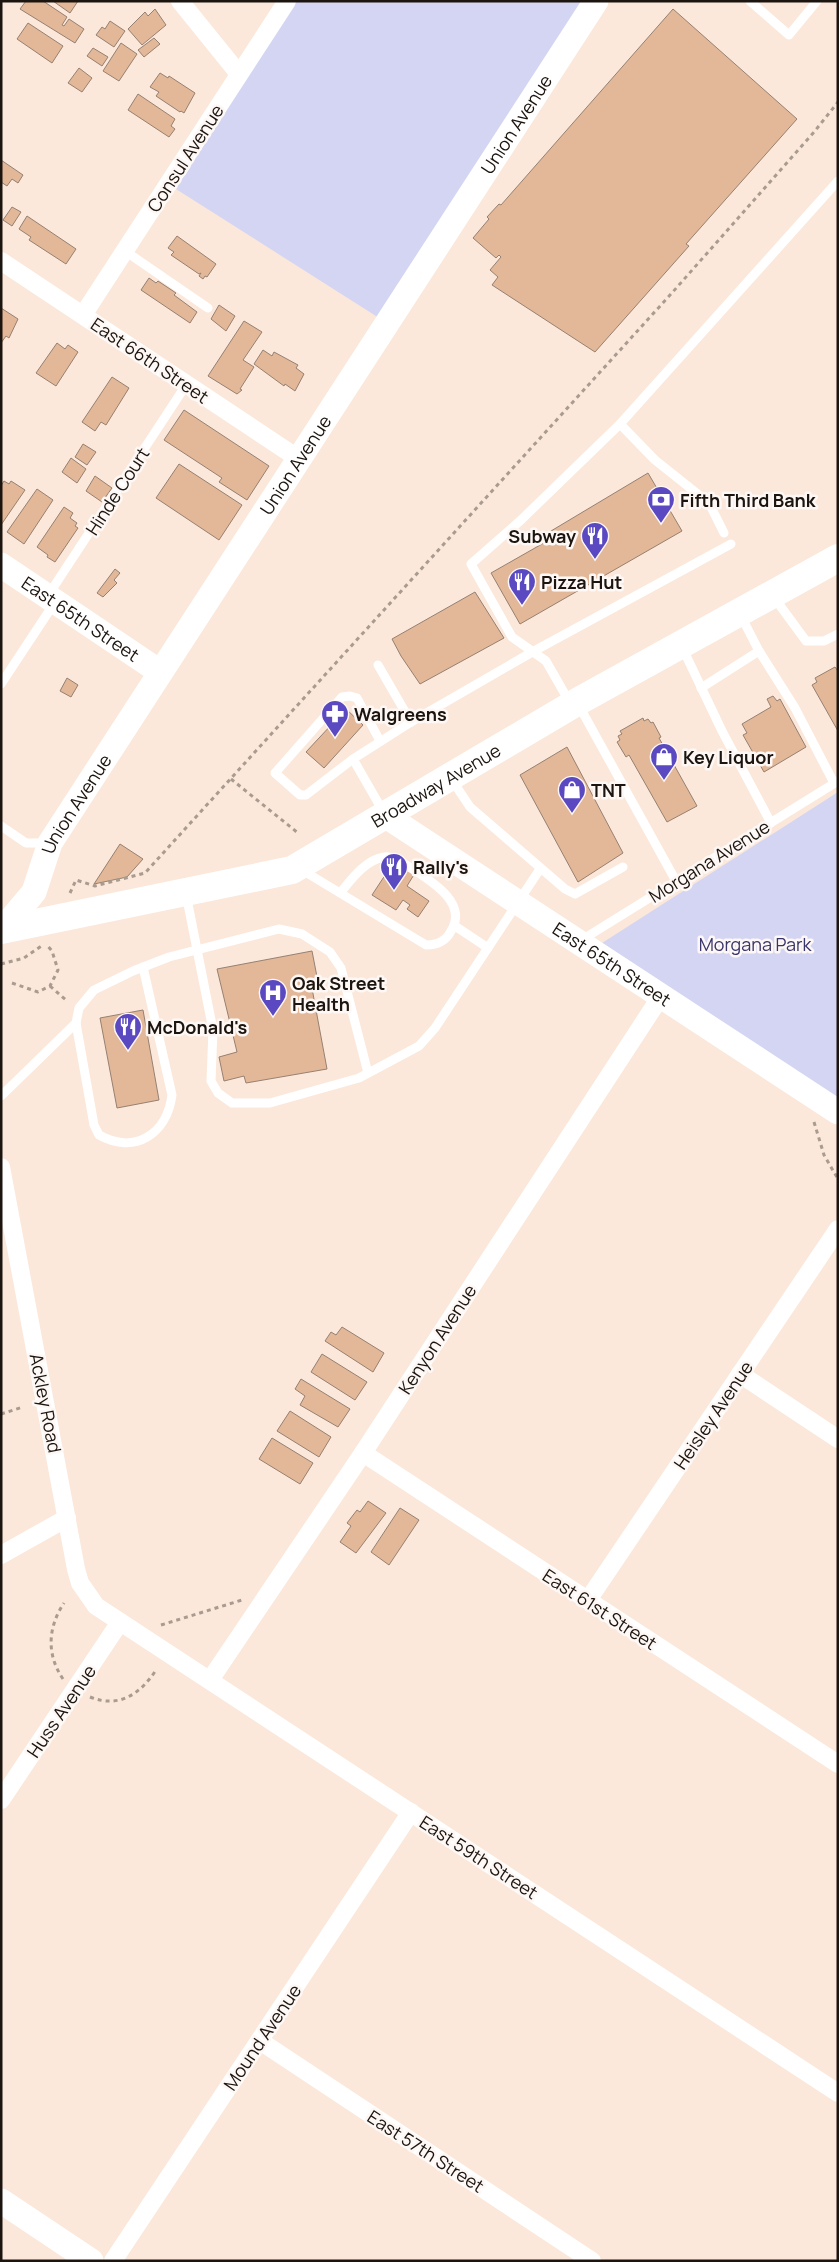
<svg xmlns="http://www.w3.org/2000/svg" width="839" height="2262" font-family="Manrope,sans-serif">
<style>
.green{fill:#d4d5f3}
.building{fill:#e3b899;stroke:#968071}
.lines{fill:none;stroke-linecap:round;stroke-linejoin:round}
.path{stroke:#a99b8f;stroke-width:3;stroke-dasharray:4 4;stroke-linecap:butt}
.lane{stroke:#fff;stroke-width:9}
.street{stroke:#fff;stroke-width:18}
.secondary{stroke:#fff;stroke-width:25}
.primary{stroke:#fff;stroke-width:28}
.labels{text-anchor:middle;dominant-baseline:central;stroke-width:5;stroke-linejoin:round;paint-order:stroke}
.street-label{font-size:18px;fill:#1c140e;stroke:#fdf8f5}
.poi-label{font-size:18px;font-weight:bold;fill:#1c140e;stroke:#fdf8f5;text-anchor:start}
.park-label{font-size:18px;fill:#38346c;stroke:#fdf8f5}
</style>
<rect width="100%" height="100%" fill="#fbe8da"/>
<g class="green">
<polygon points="289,1 596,1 387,323 168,184"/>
<polygon points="838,792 838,1099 602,943"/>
</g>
<g class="building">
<polygon points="26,1 43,1 67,17 62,25 64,26 69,19 84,29 75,43 20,9"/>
<polygon points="53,1 78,1 70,13"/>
<polygon points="155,9 166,25 142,45 128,29 145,12 148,16"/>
<polygon points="673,9 797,119 686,244 689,246 595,352 492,285 498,277 490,270 501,257 499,255 496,258 473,238 489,219 487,217 499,204 501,205"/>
<polygon points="110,21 125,31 114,47 96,35 102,27 105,29"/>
<polygon points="28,23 63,46 52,63 17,39"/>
<polygon points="154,38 160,44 144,57 138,50"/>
<polygon points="121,43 137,54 119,81 103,71"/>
<polygon points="93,48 108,57 102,66 87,56"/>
<polygon points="79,68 92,78 82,92 68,83"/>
<polygon points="160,73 168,78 169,76 195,93 184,113 181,111 180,112 156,96 159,92 150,87"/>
<polygon points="138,94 175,119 171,126 175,129 169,137 128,110"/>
<polygon points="1,160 23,175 18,183 12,179 7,186 1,182"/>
<polygon points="12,207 21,212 12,226 3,220"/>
<polygon points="27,216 76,249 66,264 29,240 31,237 19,229"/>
<polygon points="177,236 216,264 207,277 205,276 203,279 199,276 201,273 199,274 171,255 174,252 168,248"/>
<polygon points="149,278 156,283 158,281 176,293 174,295 197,312 190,323 141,290"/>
<polygon points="219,305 235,316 226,331 211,319"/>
<polygon points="1,308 18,319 9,338 6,336 1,343"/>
<polygon points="244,321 262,332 243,360 254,367 240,389 242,390 237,394 208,376"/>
<polygon points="57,343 65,349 68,345 78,352 56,386 36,373"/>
<polygon points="263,350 272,356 274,352 298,365 296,368 304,374 295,391 285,384 284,386 254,364"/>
<polygon points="112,377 129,388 106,425 101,422 95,431 82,422"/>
<polygon points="184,410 269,466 247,500 219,482 222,478 164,440"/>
<polygon points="83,444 96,452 87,465 75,457"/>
<polygon points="71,458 86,469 77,483 62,472"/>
<polygon points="179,464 242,505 219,540 156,498"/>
<polygon points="648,473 682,531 520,624 491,573 549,540 546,534"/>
<polygon points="95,476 112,488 102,502 86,491"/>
<polygon points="4,481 9,484 11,481 25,490 1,525 1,486"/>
<polygon points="37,489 53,500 24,544 7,532"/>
<polygon points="64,507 73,513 70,518 77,523 75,526 78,528 55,562 47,557 48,555 37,547"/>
<polygon points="115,569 120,573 114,580 117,583 103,597 97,593"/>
<polygon points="475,592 504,638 420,684 401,656 392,639"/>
<polygon points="835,667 838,671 838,731 812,685 817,682 815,678"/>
<polygon points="67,678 78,685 71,697 60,691"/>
<polygon points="773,696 777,701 780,699 806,747 764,772 743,735 747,733 742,724 771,707 767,699"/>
<polygon points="346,709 363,725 324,768 306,752"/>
<polygon points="643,718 644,721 648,719 651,723 653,722 661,737 659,738 697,806 667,822 629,755 626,757 617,742 620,740 618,736 622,734 620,731"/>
<polygon points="567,747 623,853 578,882 520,775"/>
<polygon points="120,844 143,859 127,877 94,884"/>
<polygon points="395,860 415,873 407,886 429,901 418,917 407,909 410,905 403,900 396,910 372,895"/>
<polygon points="312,951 318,982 311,983 327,1069 246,1083 244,1076 224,1081 219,1057 237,1052 217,969"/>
<polygon points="143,1010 159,1100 117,1108 100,1018"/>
<polygon points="342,1327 384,1353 373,1372 325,1341 331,1332 336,1335"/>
<polygon points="322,1354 367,1382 355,1400 311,1372"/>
<polygon points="301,1379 350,1409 338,1427 300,1405 305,1396 295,1389"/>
<polygon points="290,1411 331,1437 319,1457 277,1431"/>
<polygon points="272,1438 313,1463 300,1484 259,1459"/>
<polygon points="368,1501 386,1513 356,1553 340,1542 351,1526 347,1523 357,1510 360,1512"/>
<polygon points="400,1508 419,1520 389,1565 371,1552"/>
</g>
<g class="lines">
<g class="path">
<polyline points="231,779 298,833"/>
<polyline points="70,893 76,880 95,886 145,873 671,294 814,132 838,102"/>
<polyline points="1,964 24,958 43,945"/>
<polyline points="12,983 38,992 50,986 58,970 52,951 46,944"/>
<polyline points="50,986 67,1001"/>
<polyline points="814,1122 824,1155 838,1179"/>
<polyline points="1,1414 23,1407"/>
<polyline points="161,1625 242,1600"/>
<path d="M63,1679c-17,-25 -15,-52 1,-76"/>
<path d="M90,1697c30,12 51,-4 66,-27"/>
</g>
<g class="lane">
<polyline points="750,1 789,35 817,1"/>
<polyline points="125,251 208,308"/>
<polyline points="724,533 709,503 655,460 620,424 838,181"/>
<polyline points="49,594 186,385"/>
<polyline points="773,596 806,641 824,641 838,634"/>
<polyline points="741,616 759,651 795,708 834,783"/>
<polyline points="682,647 722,731 771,823"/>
<polyline points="378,665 411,722 534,651 731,544"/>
<polyline points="1,684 55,602"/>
<polyline points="701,688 759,651"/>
<polyline points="570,703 546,661 512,637 471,564 521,520 620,424"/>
<polyline points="578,704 676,881"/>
<polyline points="380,741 357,698 350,696 342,697 275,773 300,795 306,795 353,759 411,722"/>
<polyline points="353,759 384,813"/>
<polyline points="452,780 470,807 565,889 575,894 623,867"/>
<polyline points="1,826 26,843 48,843"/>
<path d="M302,870l124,75c11,0 20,-4 25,-14 17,-27 -17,-48 -37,-61 -9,-5 -19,-15 -30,-13 -19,3 -33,23 -44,36"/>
<polyline points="186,894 213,1030 211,1081 218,1093 232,1103 270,1103 359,1078 419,1046 435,1028 540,869"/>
<polyline points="455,926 488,948"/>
<polyline points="580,941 838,781"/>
<path d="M76,1023l18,102 5,10c36,20 68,-1 73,-40l-29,-128"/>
<polyline points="1,1096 76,1023 79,1008 94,990 133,971 169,957 279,929 302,934 330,952 341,968 368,1073"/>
</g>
<g class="street">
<polyline points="180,1 239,74"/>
<polyline points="1,261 299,459"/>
<polyline points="83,315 287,1"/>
<polyline points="1,1167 76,1569 80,1583 96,1606 838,2093"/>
<polyline points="740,1374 838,1439"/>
<polyline points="363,1453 838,1764"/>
<polyline points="1,1555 67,1518"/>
<polyline points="588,1600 838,1229"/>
<polyline points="210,1680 363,1453 661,996"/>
<polyline points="1,1800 120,1622"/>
<polyline points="260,2041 592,2261"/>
<polyline points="113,2261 411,1812"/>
</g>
<g class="secondary">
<path id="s1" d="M1,565l159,107"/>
<path id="s2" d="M386,816l452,296"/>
<path id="s3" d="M2,930l32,-38 16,-49 546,-842"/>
<polyline points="1,2201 91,2261"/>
</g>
<path class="primary" id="s4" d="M1,930l291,-60 285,-168 261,-144"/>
</g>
<defs>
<symbol id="bank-pin" viewBox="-11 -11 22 30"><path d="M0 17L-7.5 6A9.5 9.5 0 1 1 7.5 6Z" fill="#5a49c1" stroke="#fdf8f5"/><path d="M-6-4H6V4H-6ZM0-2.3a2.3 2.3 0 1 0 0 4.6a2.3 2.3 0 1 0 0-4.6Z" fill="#fff"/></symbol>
<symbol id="restaurant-pin" viewBox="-11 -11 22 30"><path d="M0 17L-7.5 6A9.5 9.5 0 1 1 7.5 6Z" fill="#5a49c1" stroke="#fdf8f5"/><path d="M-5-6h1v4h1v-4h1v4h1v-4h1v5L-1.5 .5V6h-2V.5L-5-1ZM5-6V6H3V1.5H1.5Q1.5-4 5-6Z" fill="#fff"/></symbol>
<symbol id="pharmacy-pin" viewBox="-11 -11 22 30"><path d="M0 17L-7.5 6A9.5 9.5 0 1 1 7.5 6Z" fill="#5a49c1" stroke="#fdf8f5"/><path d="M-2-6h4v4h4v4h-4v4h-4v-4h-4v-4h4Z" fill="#fff"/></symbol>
<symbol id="shop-pin" viewBox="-11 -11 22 30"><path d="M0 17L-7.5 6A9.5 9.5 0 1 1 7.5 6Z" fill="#5a49c1" stroke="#fdf8f5"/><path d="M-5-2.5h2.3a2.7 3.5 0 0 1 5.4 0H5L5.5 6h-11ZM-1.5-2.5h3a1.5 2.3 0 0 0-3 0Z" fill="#fff"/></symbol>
<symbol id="hospital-pin" viewBox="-11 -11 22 30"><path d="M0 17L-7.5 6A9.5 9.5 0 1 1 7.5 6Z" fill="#5a49c1" stroke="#fdf8f5"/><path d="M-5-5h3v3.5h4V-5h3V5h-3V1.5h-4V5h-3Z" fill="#fff"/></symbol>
</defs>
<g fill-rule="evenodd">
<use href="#bank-pin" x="645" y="484" width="32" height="43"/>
<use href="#restaurant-pin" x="579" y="520" width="32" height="43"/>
<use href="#restaurant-pin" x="506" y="566" width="32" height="43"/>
<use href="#pharmacy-pin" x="319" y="698" width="32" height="43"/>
<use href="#shop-pin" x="648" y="741" width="32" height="43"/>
<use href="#shop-pin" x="556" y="774" width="32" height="43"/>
<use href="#restaurant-pin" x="378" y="851" width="32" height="43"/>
<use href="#hospital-pin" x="257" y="977" width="32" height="43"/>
<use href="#restaurant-pin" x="112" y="1011" width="32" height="43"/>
</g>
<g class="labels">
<g class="street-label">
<text stroke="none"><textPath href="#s3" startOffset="958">Union Avenue</textPath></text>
<text transform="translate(185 158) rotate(-57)">Consul Avenue</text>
<text transform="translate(150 360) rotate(34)">East 66th Street</text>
<text stroke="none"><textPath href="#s3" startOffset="552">Union Avenue</textPath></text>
<text transform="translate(117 491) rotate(-57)">Hinde Court</text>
<text stroke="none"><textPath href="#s1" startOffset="96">East 65th Street</textPath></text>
<text stroke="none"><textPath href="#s4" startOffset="464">Broadway Avenue</textPath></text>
<text stroke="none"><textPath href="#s3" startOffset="148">Union Avenue</textPath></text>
<text transform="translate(709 861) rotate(-32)">Morgana Avenue</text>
<text stroke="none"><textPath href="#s2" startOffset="270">East 65th Street</textPath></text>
<text transform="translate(437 1339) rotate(-57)">Kenyon Avenue</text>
<text transform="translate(46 1403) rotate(79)">Ackley Road</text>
<text transform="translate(713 1415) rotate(-56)">Heisley Avenue</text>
<text transform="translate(600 1609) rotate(33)">East 61st Street</text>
<text transform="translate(61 1711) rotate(-56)">Huss Avenue</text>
<text transform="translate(479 1857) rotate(33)">East 59th Street</text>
<text transform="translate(262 2037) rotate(-56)">Mound Avenue</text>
<text transform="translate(426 2151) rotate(33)">East 57th Street</text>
</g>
<g class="poi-label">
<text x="680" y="500">Fifth Third Bank</text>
<text x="576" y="536" text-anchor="end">Subway</text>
<text x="541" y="582">Pizza Hut</text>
<text x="354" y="714">Walgreens</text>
<text x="683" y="757">Key Liquor</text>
<text x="591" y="790">TNT</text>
<text x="413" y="867">Rally's</text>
<text x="292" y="983">Oak Street<tspan x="292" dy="21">Health</tspan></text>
<text x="147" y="1027">McDonald's</text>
</g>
<g class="park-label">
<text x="755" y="944">Morgana Park</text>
</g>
</g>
<rect width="839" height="2262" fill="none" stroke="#1c140e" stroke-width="5"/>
</svg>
